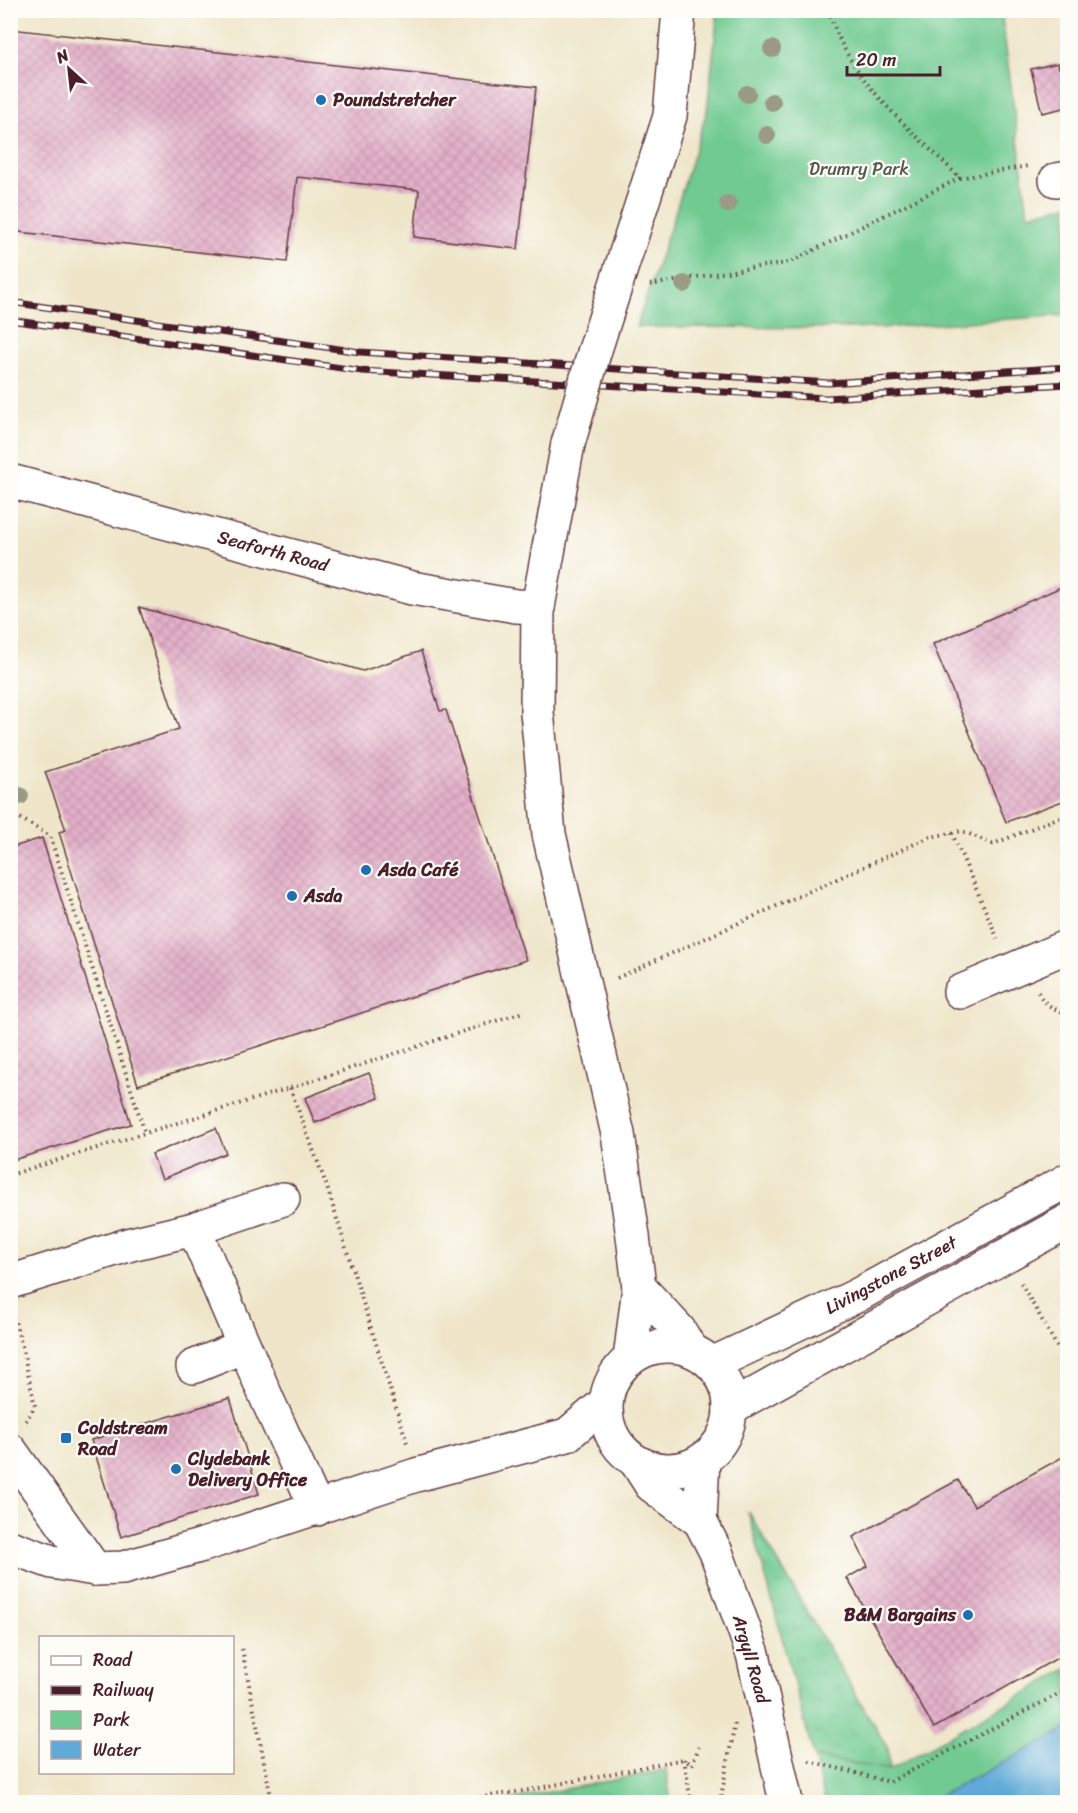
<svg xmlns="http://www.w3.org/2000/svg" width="1078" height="1813" font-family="Sriracha,sans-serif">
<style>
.grass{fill:url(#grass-tufts);stroke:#5d745e;stroke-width:1.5}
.park{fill:#70ca91;stroke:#5d745e;stroke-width:1.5}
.water{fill:#5faad8;stroke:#546482;stroke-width:1.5}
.building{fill:url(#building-cross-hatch)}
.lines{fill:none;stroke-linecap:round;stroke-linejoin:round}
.minor-casing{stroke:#633d43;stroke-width:36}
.path{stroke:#633d43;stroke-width:4;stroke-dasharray:1.5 4.5;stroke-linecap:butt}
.minor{stroke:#fff;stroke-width:33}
.rail-casing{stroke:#4a1f2b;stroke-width:7}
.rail{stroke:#fdfcf7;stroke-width:4.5;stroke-dasharray:14;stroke-linecap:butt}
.minor-bridge-casing{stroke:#633d43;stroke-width:36;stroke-linecap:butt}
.minor-bridge{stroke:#fff;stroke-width:33}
.tree{fill:#9b9a86}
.poi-dot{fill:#1f6fb2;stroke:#fdfcf7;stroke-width:2}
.labels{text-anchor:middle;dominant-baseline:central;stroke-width:4.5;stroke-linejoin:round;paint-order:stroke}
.poi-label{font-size:18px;font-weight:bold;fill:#4a1f2b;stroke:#fdfcf7;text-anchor:start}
.park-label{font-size:18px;fill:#575b4f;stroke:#fdfcf7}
.street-label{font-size:18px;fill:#4a1f2b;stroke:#fdfcf7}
</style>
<defs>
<pattern id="grass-tufts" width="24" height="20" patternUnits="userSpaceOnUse" patternTransform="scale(1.5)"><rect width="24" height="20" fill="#70ca91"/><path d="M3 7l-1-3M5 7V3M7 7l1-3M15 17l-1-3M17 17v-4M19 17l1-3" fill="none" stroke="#62ad7d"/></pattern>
<pattern id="building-cross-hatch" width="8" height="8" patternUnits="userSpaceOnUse" patternTransform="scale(1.5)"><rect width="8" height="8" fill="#e3b0c9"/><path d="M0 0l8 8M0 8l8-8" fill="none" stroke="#c497ad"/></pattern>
</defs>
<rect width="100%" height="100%" fill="#fdfcf7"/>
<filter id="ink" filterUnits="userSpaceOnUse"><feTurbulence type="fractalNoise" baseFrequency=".0167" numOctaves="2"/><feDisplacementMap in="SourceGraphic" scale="12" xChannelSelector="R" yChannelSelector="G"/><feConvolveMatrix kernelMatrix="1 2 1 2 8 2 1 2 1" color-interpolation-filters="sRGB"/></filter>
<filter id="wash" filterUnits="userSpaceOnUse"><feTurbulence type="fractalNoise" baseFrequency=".008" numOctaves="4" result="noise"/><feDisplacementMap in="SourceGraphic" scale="24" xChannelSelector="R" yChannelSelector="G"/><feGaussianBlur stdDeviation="1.35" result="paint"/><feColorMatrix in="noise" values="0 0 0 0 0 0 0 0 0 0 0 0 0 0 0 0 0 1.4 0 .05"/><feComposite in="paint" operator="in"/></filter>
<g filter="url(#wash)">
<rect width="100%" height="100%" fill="#efe6ca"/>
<g class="grass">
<polygon points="748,1511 888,1749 890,1770 814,1757"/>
<polygon points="666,1770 671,1802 497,1802"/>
</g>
<g class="park">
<polygon points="718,10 1021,11 1002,18 1028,215 1067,205 1067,315 879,328 636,327 670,229 707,111"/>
<polygon points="1067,1669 1067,1729 928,1802 825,1802 814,1757 890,1770"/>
</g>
<polygon class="water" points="1067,1729 1067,1802 928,1802"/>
<g id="blocks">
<g class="building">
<polygon points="10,29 536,87 518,249 414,237 419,190 297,177 287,262 10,231"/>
<polygon points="1058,63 1059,68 1068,66 1068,107 1042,113 1031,69"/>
<polygon points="1068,584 1068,799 1006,822 933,644"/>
<polygon points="139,607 363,671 421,651 440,711 446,710 526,960 138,1085 59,832 66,830 45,772 179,729"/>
<polygon points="42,838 131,1124 10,1161 10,848"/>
<polygon points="369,1073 379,1098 315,1123 305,1098"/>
<polygon points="216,1128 226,1153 162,1179 152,1154"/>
<polygon points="230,1398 259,1494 121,1537 91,1440"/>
<polygon points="1068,1454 1068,1652 934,1728 847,1578 868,1566 853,1537 958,1480 974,1506"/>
</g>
</g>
</g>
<g filter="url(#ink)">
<use href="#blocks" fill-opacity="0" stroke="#633d43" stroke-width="1.5"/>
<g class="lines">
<defs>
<g id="minor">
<polyline points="1056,180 1068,178"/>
<polyline points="594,353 670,116 679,10"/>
<polyline points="568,444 538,607 537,712 549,834 618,1134 633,1236 639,1287 630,1359"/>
<polyline points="10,481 412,588 516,606 538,607"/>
<polyline points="960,992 1068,946"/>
<polyline points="194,1229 268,1401 317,1509"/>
<polyline points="10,1282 131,1244 194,1229 283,1199"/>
<polyline points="639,1287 679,1330 691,1350"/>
<circle cx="668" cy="1408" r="62"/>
<polyline points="712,1364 856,1296 1068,1180"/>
<polyline points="193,1367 244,1346"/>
<polyline points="730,1408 1068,1221"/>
<polyline points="10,1450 95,1569"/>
<polyline points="637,1463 651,1485 700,1521 716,1552 753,1654 786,1802"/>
<polyline points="700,1521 703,1459"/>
<polyline points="10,1547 52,1562 95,1569 123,1568 203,1545 416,1475 567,1435 606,1402"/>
</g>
</defs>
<use href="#minor" class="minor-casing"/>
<g class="path">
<path d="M829,10c18,70 82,119 131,168l68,-12"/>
<polyline points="650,285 757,267 788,263 960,178"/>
<polyline points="10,812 50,836 145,1133"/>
<polyline points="952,833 999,942"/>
<polyline points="617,978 930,837 962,831 993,844 1068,814"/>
<path d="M1038,992c6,13 17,18 30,21"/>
<polyline points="290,1088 326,1184 408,1446"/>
<polyline points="10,1175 290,1088 523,1012"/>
<polyline points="1021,1283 1068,1366"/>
<polyline points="12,1311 22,1346 35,1406 24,1424"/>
<polyline points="242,1649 272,1802"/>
<polyline points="809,1761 890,1782 1068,1689"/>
<polyline points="450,1802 529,1790 684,1759"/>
<polyline points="691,1802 684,1759 692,1765 699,1747"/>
<polyline points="720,1802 735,1723"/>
</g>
<use href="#minor" class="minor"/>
<defs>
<g id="rail">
<polyline points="10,302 360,352 829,383 1068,367"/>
<polyline points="10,320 362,371 826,398 1068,384"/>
</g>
</defs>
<use href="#rail" class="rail-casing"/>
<use href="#rail" class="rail"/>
<defs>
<polyline id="minor-bridge" points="568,444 594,353"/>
</defs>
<use href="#minor-bridge" class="minor-bridge-casing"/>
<use href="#minor-bridge" class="minor-bridge"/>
</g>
<g class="tree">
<circle cx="772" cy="49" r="9"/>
<circle cx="747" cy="94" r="9"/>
<circle cx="772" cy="102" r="9"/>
<circle cx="767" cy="135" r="9"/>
<circle cx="728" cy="204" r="9"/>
<circle cx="684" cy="284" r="9"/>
<circle cx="20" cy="796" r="9"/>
</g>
</g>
<g class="poi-dot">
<circle cx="321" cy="100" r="6"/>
<circle cx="366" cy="870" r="6"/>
<circle cx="292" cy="896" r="6"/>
<rect x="60" y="1432" width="12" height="12" rx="3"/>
<circle cx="176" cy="1469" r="6"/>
<circle cx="968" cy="1615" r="6"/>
</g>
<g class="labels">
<g class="poi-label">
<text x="333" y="100">Poundstretcher</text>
<text x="378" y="870">Asda Café</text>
<text x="304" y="896">Asda</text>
<text x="78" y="1428">Coldstream<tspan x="78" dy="21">Road</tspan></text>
<text x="188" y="1459">Clydebank<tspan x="188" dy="21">Delivery Office</tspan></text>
<text x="956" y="1615" text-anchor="end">B&amp;M Bargains</text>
</g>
<g class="park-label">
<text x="859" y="169">Drumry Park</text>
</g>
<g class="street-label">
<text transform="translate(273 551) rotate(15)">Seaforth Road</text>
<text transform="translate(891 1275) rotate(-28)">Livingstone Street</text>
<text transform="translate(751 1659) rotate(74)">Argyll Road</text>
</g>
</g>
<rect width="1078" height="1813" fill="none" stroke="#fdfcf7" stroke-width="36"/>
<rect x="39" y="1636" width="195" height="138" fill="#fdfcf7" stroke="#b5a4a5" stroke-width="1.5"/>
<rect x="51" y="1656" width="30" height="9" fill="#ffffff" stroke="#b5a4a5" stroke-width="1.5"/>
<text x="93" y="1666" font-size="18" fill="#4a1f2b">Road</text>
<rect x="51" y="1686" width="30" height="9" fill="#4a1f2b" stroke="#b5a4a5" stroke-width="1.5"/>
<text x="93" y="1696" font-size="18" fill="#4a1f2b">Railway</text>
<rect x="51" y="1711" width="30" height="18" fill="#70ca91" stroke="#b5a4a5" stroke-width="1.5"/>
<text x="93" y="1726" font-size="18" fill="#4a1f2b">Park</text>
<rect x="51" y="1741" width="30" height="18" fill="#5faad8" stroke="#b5a4a5" stroke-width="1.5"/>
<text x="93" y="1756" font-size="18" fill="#4a1f2b">Water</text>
<g transform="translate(69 69) rotate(333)" stroke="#fdfcf7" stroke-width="4.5" paint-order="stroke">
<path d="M0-4.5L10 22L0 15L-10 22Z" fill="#4a1f2b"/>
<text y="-9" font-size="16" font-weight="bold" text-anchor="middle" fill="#4a1f2b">N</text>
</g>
<path d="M847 66v9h93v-9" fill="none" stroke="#4a1f2b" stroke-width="3"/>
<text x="856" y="66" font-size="18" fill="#4a1f2b" stroke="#fdfcf7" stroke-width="4.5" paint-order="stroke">20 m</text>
</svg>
